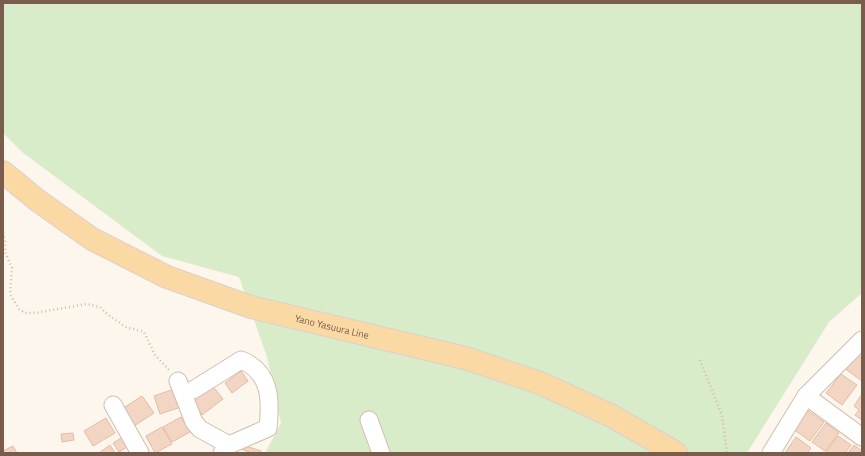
<svg xmlns="http://www.w3.org/2000/svg" width="865" height="456" font-family="'Titillium Web',sans-serif">
<style>
.green{fill:#d8ecc9}
.building{fill:#f3d5c3;stroke:#e6bba3}
.lines{fill:none;stroke-linecap:round;stroke-linejoin:round}
.minor-casing{stroke:#d1beb0;stroke-width:19}
.major-casing{stroke:#dad1cd;stroke-width:24}
.path{stroke:#d9b8a5;stroke-width:2.5;stroke-dasharray:1 3;stroke-linecap:butt}
.minor{stroke:#fff;stroke-width:17}
.major{stroke:#fbd9a5;stroke-width:22}
.labels{text-anchor:middle;dominant-baseline:central;stroke-width:3;stroke-linejoin:round;paint-order:stroke}
.street-label{font-size:10px;fill:#7a5c4d;stroke:#fffaf3}
</style>
<rect width="100%" height="100%" fill="#fdf6ec"/>
<polygon class="green" points="3,3 862,3 862,293 829,322 747,453 265,453 281,423 267,357 239,277 162,256 22,152 3,133"/>
<g class="building">
<polygon points="856,353 862,358 862,381 844,368"/>
<polygon points="241,371 248,381 232,393 225,383"/>
<polygon points="841,374 857,385 842,405 826,393"/>
<polygon points="211,384 223,399 202,415 190,399"/>
<polygon points="174,389 181,407 160,414 154,396"/>
<polygon points="862,394 862,420 855,415 859,410 854,406"/>
<polygon points="142,396 154,413 134,426 122,409"/>
<polygon points="807,410 824,422 810,441 793,429"/>
<polygon points="181,417 190,432 172,442 163,427"/>
<polygon points="106,418 115,433 93,446 84,431"/>
<polygon points="826,423 839,433 825,451 812,442"/>
<polygon points="162,427 172,444 155,453 146,436"/>
<polygon points="73,433 74,440 62,442 61,434"/>
<polygon points="838,436 851,445 845,453 825,453"/>
<polygon points="796,437 811,448 807,453 785,453"/>
<polygon points="121,438 127,447 119,452 113,443"/>
<polygon points="110,445 115,453 99,453"/>
<polygon points="243,445 261,451 261,453 252,453 241,449"/>
<polygon points="854,445 862,451 862,453 848,453"/>
<polygon points="13,446 17,453 3,453 3,451"/>
</g>
<g class="lines">
<defs>
<g id="minor">
<polyline points="178,381 194,422 200,429 229,445"/>
<path d="M193,390l48,-30c30,12 30,40 27,68l-39,17 -7,8"/>
<polyline points="806,396 862,437"/>
<polyline points="113,405 140,453"/>
<polyline points="369,420 381,453"/>
<polyline points="771,453 806,396 862,340"/>
</g>
<g id="major">
<path id="s1" d="M3,172l34,28 55,39 75,38 84,30 214,51 75,25 72,33 64,37"/>
</g>
</defs>
<use href="#minor" class="minor-casing"/>
<use href="#major" class="major-casing"/>
<g class="path">
<polyline points="3,233 5,241 5,252 12,268 10,294 19,309 25,313 35,313 87,304 100,307 107,314 126,327 144,332 155,355 169,370"/>
<polyline points="700,360 722,415 727,453"/>
</g>
<use href="#minor" class="minor"/>
<use href="#major" class="major"/>
</g>
<g class="labels">
<g class="street-label">
<text stroke="none"><textPath href="#s1" startOffset="368">Yano Yasuura Line</textPath></text>
</g>
</g>
<rect width="865" height="456" fill="none" stroke="#7a5c4d" stroke-width="8"/>
</svg>
